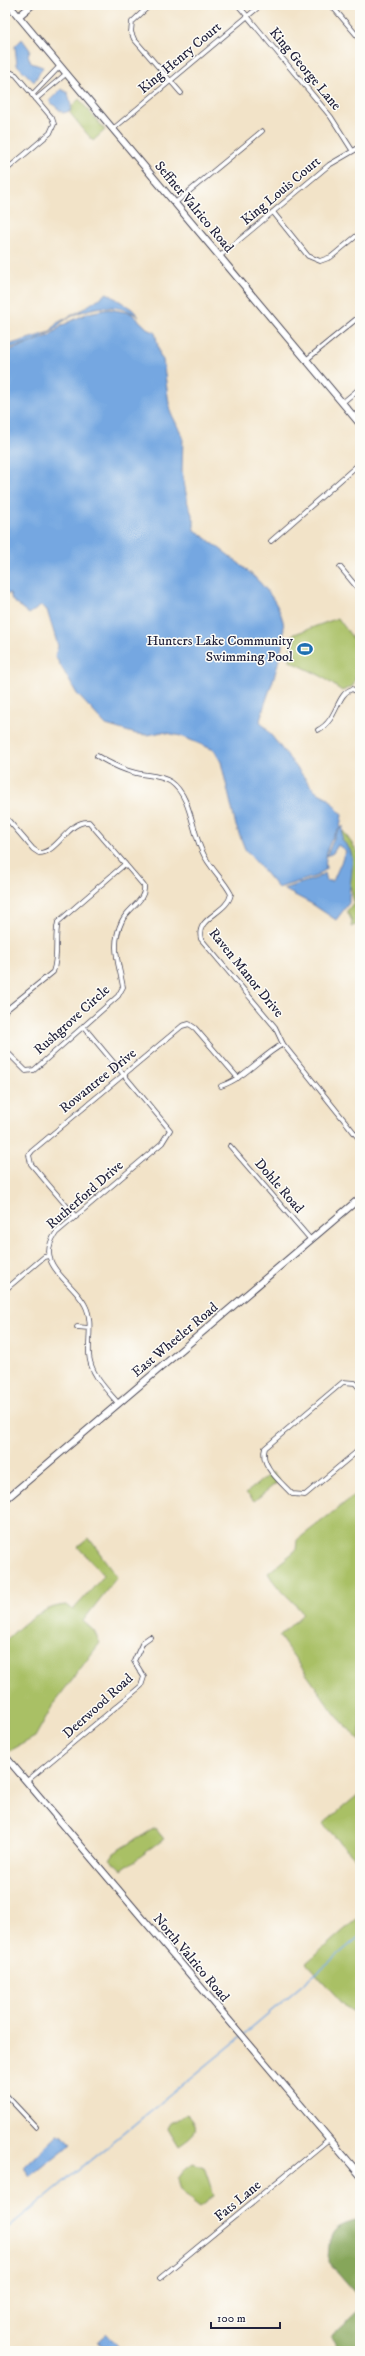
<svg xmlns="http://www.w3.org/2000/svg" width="365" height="2356" font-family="'IM FELL DW Pica',serif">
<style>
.green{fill:#a9c065;stroke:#667150}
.forest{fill:#86a65a;stroke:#54644a}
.water{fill:#74a7e1;stroke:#4b648e}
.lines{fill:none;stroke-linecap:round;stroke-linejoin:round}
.stream{stroke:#74a7e1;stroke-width:1.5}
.street-casing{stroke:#413f50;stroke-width:5.5}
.secondary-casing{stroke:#413f50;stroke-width:8}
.street{stroke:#fff;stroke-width:4}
.secondary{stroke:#fff;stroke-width:6}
.labels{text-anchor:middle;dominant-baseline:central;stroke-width:3;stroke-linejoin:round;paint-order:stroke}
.street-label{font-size:14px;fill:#22223b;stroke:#fdfcf7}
.poi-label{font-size:14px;fill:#22223b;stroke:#fdfcf7;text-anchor:end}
</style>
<rect width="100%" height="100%" fill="#fdfcf7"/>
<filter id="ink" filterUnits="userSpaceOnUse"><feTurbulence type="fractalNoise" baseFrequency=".025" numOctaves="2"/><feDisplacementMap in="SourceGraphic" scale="8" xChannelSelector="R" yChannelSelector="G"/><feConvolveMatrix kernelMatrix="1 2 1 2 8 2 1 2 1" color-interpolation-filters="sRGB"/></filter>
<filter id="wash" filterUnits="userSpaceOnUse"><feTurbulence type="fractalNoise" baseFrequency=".012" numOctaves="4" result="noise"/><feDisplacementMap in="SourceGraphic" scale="16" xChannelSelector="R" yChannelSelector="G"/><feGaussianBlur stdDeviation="0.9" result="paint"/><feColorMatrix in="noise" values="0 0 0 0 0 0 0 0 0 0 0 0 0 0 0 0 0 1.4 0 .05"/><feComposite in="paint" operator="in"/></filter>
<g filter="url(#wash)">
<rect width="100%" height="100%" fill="#f2e3c8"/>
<g class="green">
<polygon points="79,99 105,130 93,141 70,113 73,105"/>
<path d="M338,618c22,31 27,28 15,68l-11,5 -21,-15 -31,-15 2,-26z"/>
<polygon points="343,831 360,855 360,923 351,927 352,921 347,911 354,902 349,880 352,862 350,850 342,840 341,834"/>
<polygon points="272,1472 279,1481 254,1501 246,1493"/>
<path d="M360,1491v250l-25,-27 -56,-78 24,-22c-10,-15 -26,-24 -35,-41l28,-23 1,-10z"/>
<path d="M89,1538l28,39 -34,44 11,10 6,12 -46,60 -19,34 -29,16 -1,-112c17,-17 38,-35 62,-36l6,5 29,-32 1,-3 -25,-28z"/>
<polygon points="360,1793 360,1860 353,1856 323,1824"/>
<polygon points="155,1828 164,1839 122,1870 110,1859 114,1853"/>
<polygon points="360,1916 360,2012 357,2014 346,2007 306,1963"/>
<path d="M187,2114c16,15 7,22 -8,32l-11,-18 3,-5z"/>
<path d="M193,2163l11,4 10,29 -15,11c-12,-9 -19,-14 -21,-28l7,-10z"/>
</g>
<g class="forest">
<path d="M360,2220v79l-32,-37c1,-29 2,-35 32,-42z"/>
<polygon points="360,2309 360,2351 340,2351 330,2337"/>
</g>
<g class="water">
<polygon points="22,39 30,50 28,55 31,63 43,67 34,82 17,65 15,46"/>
<polygon points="61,89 68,93 71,106 70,111 63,113 49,101"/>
<path d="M107,293l25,16 7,8c-22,-17 -55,-10 -77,5 -5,4 -8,9 -14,12 -12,7 -29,12 -43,15v-3l45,-14 7,-9 23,-12z"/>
<path d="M109,309l22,4 18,17 6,2 5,24 3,4 7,51 13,26 -1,34 6,33 6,16v9c29,24 79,52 89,92 2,11 0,23 -3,33 -4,23 -15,45 -20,67l55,70 13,7 14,17 -2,13c-11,10 -16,28 -14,41l-9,7 -39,12 -33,-39 -9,-23 -15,-64 -7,-12 -33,-14 -19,-4 -14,3 -12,-1 -30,-9 -29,-31 -22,-38 3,-10 -11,-36 -6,-4 -12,8 -17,-14 -2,-7 -5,2v-243l44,-16 14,-11 25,-12z"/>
<path d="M343,826l-1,14c2,3 6,6 8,10 6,12 -2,38 -1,53l-13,17 -24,-16 -29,-15 34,-11 8,-5 2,8h6l13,-30 -8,-6 -5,8 -6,3 8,-21z"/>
<polygon points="58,2134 64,2135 71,2144 31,2176 24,2167"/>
<polygon points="107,2333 122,2351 106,2351 98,2341"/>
</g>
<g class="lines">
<g class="stream">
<polyline points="244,2034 360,1936"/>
<polyline points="5,2230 241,2037"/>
</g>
</g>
</g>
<g filter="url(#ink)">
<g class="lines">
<defs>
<g id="street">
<polyline points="150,5 132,22 131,32 134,39 181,93"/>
<polyline points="238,5 331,117 352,150"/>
<polyline points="331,5 360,39"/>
<polyline points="5,73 10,72 16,75 52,118 54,124 50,133 5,171"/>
<polyline points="32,95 60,66"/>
<polyline points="36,99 67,73"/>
<polyline points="113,129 261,5"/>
<polyline points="175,203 262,131"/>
<polyline points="273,212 308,256 320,261 331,257 360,233"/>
<polyline points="220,256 329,165 360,147"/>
<polyline points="306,360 360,316"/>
<polyline points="342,403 360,388"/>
<polyline points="271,541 360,463"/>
<polyline points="340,567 360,591"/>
<path d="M318,730c20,-10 18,-36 34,-41l8,4"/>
<path d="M97,756c12,7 25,14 39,17 12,3 24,2 35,9 20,14 21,49 31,69 7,17 21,27 29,43 -4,20 -36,23 -30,45l74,88 8,17 77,96"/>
<path d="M5,820l4,1 24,28 6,4c19,0 29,-33 50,-31l55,64c2,15 -16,22 -22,35 -12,25 -3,42 1,66l-5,9 -84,74 -8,1 -21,-21"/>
<path d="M5,1011l48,-39c6,-16 1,-34 5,-50l67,-58"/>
<path d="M83,1026l87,104 -8,13 -106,90c-23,32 17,48 29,72 8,15 3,34 4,49 1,20 17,35 29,49"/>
<path d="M221,1086c24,-8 40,-30 62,-42"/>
<polyline points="230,1146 311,1240"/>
<polyline points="76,1217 31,1164 29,1155 32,1151 182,1026 189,1024 195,1028 238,1078"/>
<polyline points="5,1290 44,1257 49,1256"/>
<polyline points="77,1327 89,1328"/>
<polyline points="5,1361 7,1370 5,1372"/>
<path d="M360,1389l-5,-6 -12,-1 -78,66c-6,17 16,34 27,46l13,1 55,-46"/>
<polyline points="27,1781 141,1686 144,1677 134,1661 143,1642 150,1637"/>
<polyline points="5,2094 36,2127"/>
<polyline points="160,2278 329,2139"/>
</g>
<g id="secondary">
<polyline points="9,5 360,424"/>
<polyline points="19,16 32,5"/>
<polyline points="5,1500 360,1198"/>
<polyline points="5,1756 360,2175"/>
</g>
</defs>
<use href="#street" class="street-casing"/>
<use href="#secondary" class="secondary-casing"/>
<use href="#street" class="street"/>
<use href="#secondary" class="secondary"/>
</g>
</g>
<defs>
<symbol id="stadium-bare" viewBox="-9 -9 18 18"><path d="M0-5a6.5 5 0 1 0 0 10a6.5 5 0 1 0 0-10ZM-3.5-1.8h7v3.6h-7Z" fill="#1f6fb2" stroke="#fdfcf7" stroke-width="2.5" paint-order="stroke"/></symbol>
</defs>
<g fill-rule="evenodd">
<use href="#stadium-bare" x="294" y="638" width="22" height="22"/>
</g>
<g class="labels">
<g class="street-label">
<text transform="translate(180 58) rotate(-40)">King Henry Court</text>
<text transform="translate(305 69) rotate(50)">King George Lane</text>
<text transform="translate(281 191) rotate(-40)">King Louis Court</text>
<text transform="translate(194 207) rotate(50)">Seffner Valrico Road</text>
<text transform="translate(246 973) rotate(51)">Raven Manor Drive</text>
<text transform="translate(72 1020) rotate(-42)">Rushgrove Circle</text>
<text transform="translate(98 1081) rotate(-39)">Rowantree Drive</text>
<text transform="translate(279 1186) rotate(49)">Dohle Road</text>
<text transform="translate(85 1195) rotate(-41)">Rutherford Drive</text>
<text transform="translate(175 1340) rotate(-40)">East Wheeler Road</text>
<text transform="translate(98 1706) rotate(-42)">Deerwood Road</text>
<text transform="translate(191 1958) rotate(50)">North Valrico Road</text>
<text transform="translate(238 2201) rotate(-40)">Fats Lane</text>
</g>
<g class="poi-label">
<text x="293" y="641">Hunters Lake Community<tspan x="293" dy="16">Swimming Pool</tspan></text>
</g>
</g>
<rect width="365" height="2356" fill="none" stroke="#fdfcf7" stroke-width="20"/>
<path d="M211 2322v6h69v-6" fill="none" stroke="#22223b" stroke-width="2"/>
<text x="217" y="2322" font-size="12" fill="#22223b" stroke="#fdfcf7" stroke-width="3" paint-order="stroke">100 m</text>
</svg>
